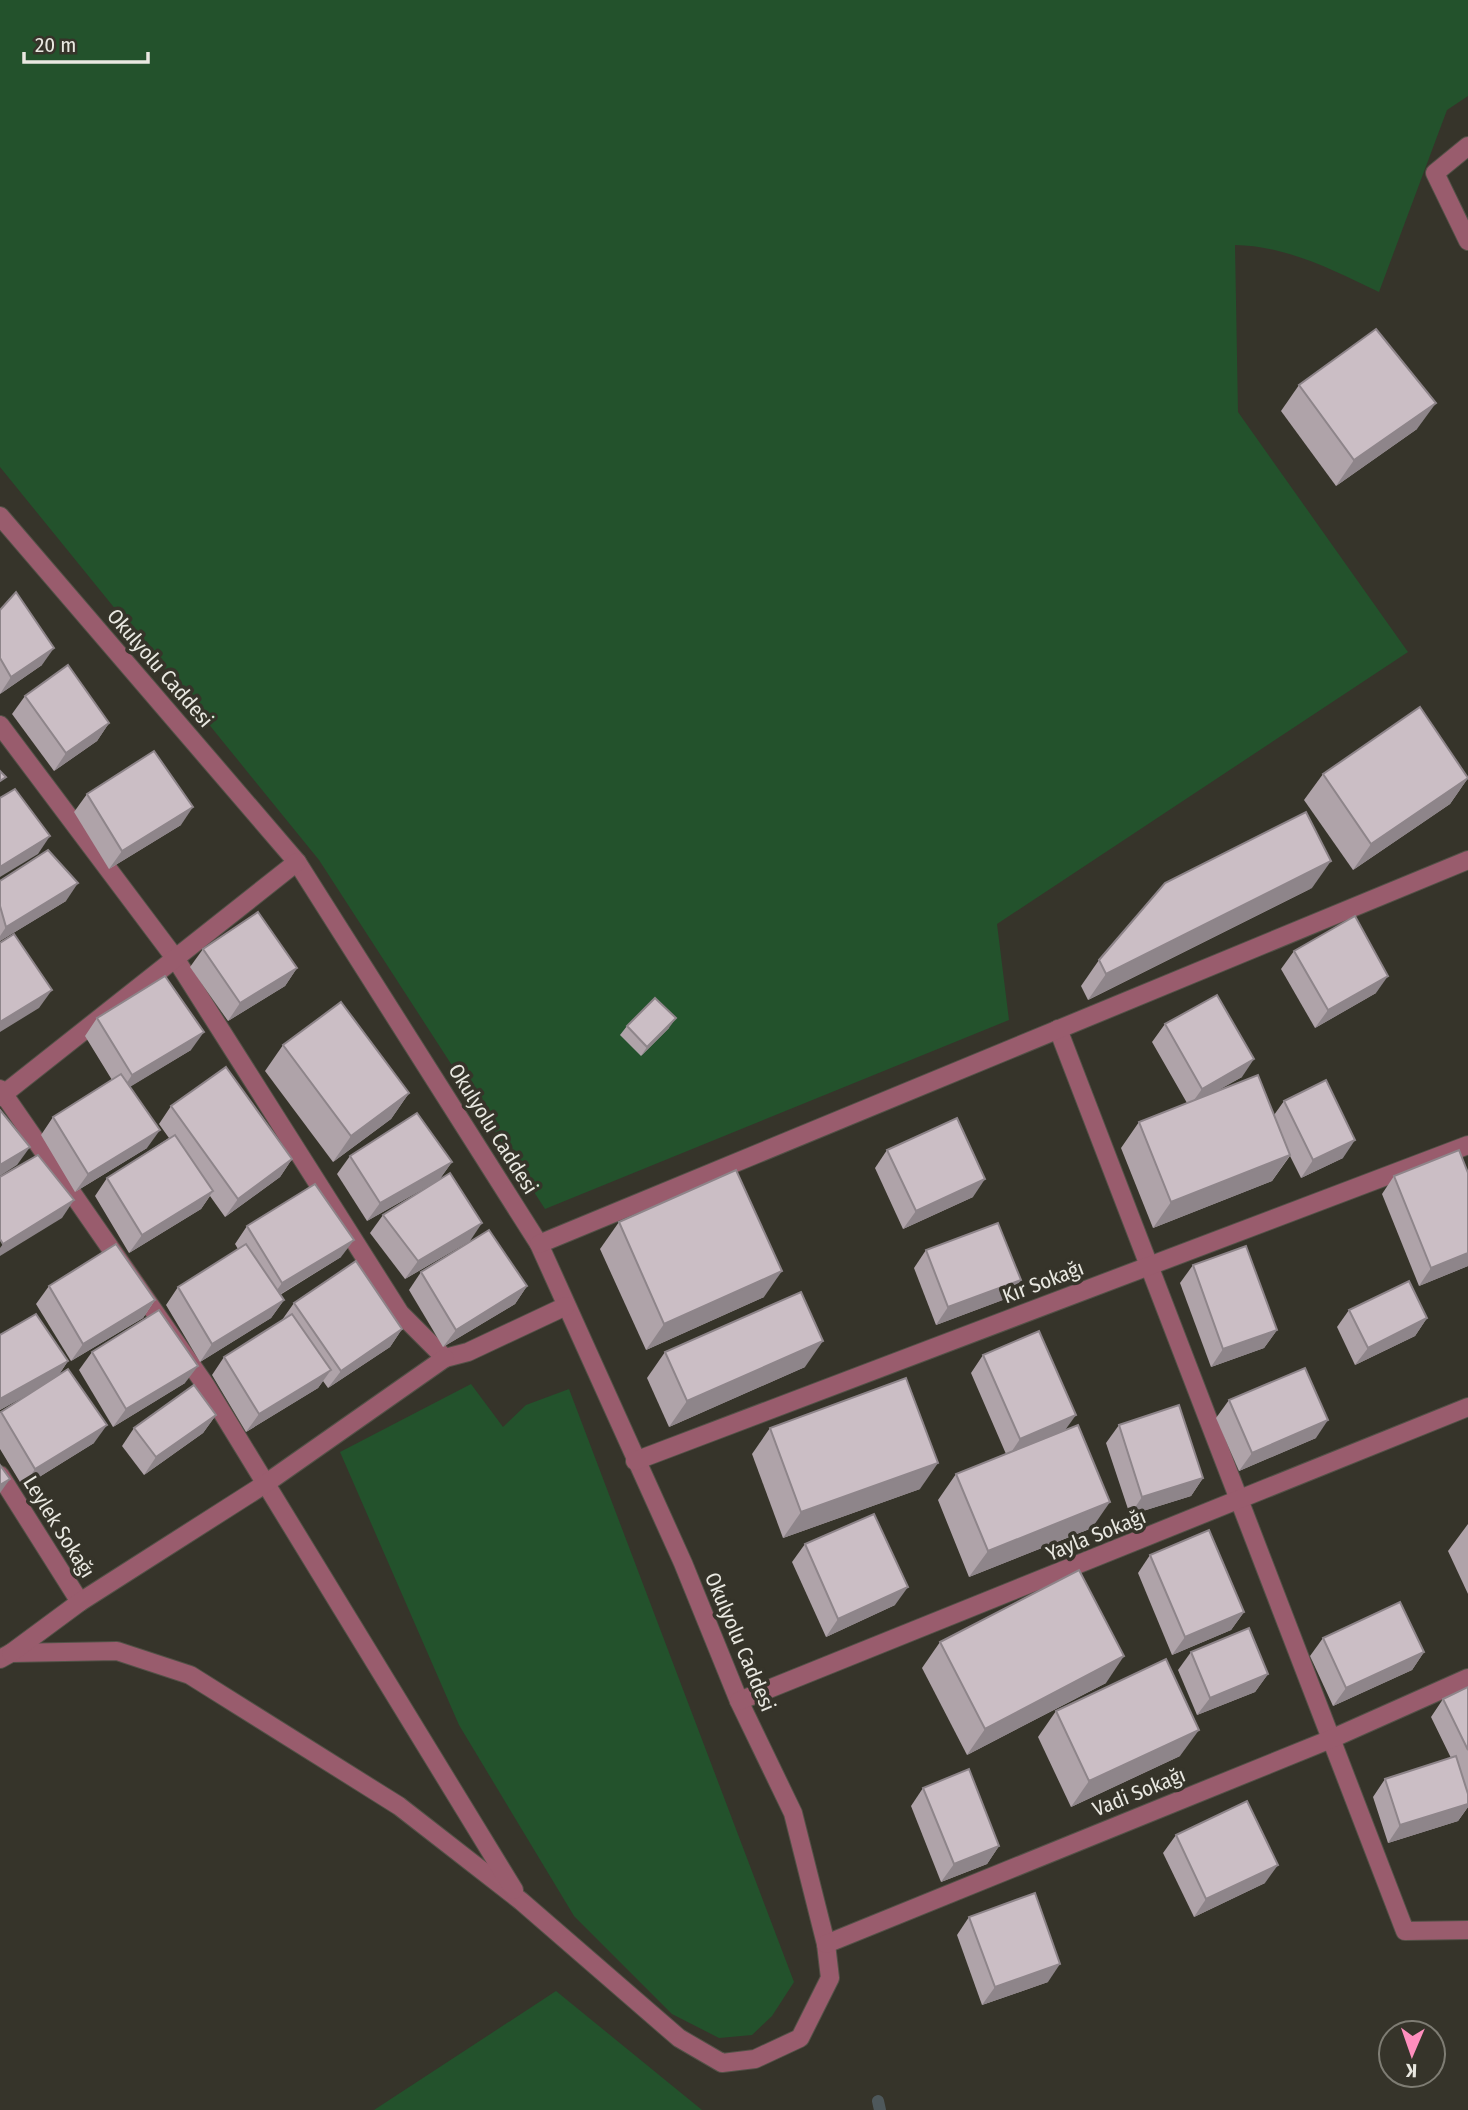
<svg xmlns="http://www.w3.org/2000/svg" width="1468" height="2110" font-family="'Fira Sans Condensed',sans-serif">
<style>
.green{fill:#23522c}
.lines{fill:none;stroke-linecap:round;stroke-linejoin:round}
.stream{stroke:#4e585b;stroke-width:12}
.minor-casing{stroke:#535147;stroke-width:20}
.minor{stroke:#995c6d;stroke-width:18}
.wall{fill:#afa3a9}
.shaded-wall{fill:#8e858a}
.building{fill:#cbbec5;stroke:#8e858a;stroke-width:2}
.labels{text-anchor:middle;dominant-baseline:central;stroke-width:7;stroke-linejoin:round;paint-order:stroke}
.street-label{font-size:21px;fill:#e9e8e1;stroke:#36342a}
</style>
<rect width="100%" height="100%" fill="#36342a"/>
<g class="green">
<path d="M0,0h1468v96l-21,14 -68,182c-46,-22 -92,-46 -144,-47l3,167 170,240 -411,272 12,96 -464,189 -226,-349 -319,-393z"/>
<polygon points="471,1384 503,1427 526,1405 569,1389 794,1982 772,2016 752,2035 719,2038 672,2014 574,1916 459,1725 340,1452"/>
<polygon points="556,1991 702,2110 374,2110"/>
</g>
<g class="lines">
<polyline class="stream" points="878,2101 880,2110"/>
<defs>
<g id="minor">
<polyline points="1468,146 1435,173 1468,241"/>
<polyline points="0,516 297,862 539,1244 683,1563 739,1701 793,1813 826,1944 830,1978 800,2038 755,2059 722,2063 679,2038 521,1901 399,1806 190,1675 117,1651 11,1653 0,1659"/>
<polyline points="0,725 175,958 400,1313 445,1358 468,1352 566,1306"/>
<polyline points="1058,1029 1405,1931 1468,1930"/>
<polyline points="0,1089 206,1386 514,1890"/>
<polyline points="0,1097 297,862"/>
<polyline points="539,1244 1468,860"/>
<polyline points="635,1461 1468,1145"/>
<polyline points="0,1475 80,1602"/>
<polyline points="11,1653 80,1602 265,1484 445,1358"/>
<polyline points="739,1701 1468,1407"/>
<polyline points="826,1944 1331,1739 1468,1678"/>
</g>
</defs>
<use href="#minor" class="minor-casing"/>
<use href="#minor" class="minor"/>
</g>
<g class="wall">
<polygon points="1299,385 1417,429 1336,486 1281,411"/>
<polygon points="0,610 42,665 0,694"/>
<polygon points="25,696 109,723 97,741 54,771 12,714"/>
<polygon points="1323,774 1468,778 1450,804 1353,870 1304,800"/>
<polygon points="87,794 181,825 109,869 74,812"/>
<polygon points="0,881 66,901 0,941"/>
<polygon points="1312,888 1088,1000 1081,986 1099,960"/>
<polygon points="203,949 297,968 285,986 228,1021 190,967"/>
<polygon points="1294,951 1376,993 1315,1028 1281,969"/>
<polygon points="97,1018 191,1050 129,1087 147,1148 75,1192 41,1135 53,1117 112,1080 85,1036"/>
<polygon points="1165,1024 1242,1077 1216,1091 1274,1115 1284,1101 1343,1158 1301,1178 1290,1156 1272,1181 1153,1228 1121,1148 1139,1122 1187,1103 1152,1042"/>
<polygon points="627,1026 669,1028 641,1056 620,1035"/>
<polygon points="283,1045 409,1093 391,1119 333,1162 265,1071"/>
<polygon points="171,1106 292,1159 280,1177 225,1217 210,1196 201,1209 129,1253 95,1196 107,1178 169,1138 159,1124"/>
<polygon points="887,1150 973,1197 903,1229 875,1168"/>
<polygon points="350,1156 452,1162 439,1180 367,1221 337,1174"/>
<polygon points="1468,1173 1468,1266 1419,1286 1382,1194 1394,1176"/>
<polygon points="383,1215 470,1241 405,1279 370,1233"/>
<polygon points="619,1222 764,1297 646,1350 600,1249"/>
<polygon points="247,1226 341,1257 280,1295 284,1300 271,1318 200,1362 166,1305 178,1287 238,1249 235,1244"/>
<polygon points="926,1250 1008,1298 936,1325 914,1268"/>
<polygon points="1193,1265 1277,1330 1264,1348 1211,1367 1180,1283"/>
<polygon points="421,1272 527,1286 515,1304 443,1347 409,1290"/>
<polygon points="49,1286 155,1300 143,1318 71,1361 36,1304"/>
<polygon points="294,1303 402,1329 390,1347 328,1388 323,1381 318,1388 246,1432 212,1375 224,1357 282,1320"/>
<polygon points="1349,1310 1427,1318 1415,1336 1355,1365 1337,1327"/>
<polygon points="0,1335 68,1361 58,1376 94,1443 23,1487 0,1449 0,1413 32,1392 0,1410"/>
<polygon points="92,1352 185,1383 113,1427 79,1370"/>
<polygon points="665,1352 805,1367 669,1427 647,1378"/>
<polygon points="983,1355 1066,1430 1092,1528 969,1577 938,1500 956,1474 1006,1454 971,1373"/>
<polygon points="1229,1400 1316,1438 1239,1471 1216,1418"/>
<polygon points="216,1415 203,1433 144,1475 122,1446 134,1428"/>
<polygon points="1119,1425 1203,1478 1191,1496 1130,1515 1106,1443"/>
<polygon points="770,1428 920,1489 783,1538 752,1454"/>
<polygon points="1468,1524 1468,1594 1448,1551"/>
<polygon points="805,1544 895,1605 826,1637 792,1562"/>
<polygon points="1150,1555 1244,1612 1231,1630 1172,1655 1138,1573"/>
<polygon points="1323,1638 1424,1652 1412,1670 1333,1706 1310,1656"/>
<polygon points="940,1642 1106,1683 967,1755 922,1668"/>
<polygon points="1191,1652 1268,1674 1255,1692 1197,1715 1178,1670"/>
<polygon points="1468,1687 1468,1807 1458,1821 1388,1843 1373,1797 1385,1779 1451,1758 1431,1717 1443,1699"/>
<polygon points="1056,1711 1180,1756 1071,1807 1038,1737"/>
<polygon points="923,1788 999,1846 987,1864 941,1882 911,1806"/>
<polygon points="1176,1835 1265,1883 1194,1917 1163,1853"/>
<polygon points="969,1917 1048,1982 982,2005 957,1935"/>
</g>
<g class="shaded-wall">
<polygon points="1436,403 1417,429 1336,486 1354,460"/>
<polygon points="54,648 42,665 0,694 11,677"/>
<polygon points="109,723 97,741 54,771 66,753"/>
<polygon points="1468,778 1450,804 1353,870 1371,844"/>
<polygon points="193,807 181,825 109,869 122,851"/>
<polygon points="50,836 38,854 0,877 0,867"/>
<polygon points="1331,861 1312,888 1088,1000 1106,974"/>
<polygon points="78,883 66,901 0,941 0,936 6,927"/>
<polygon points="297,968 285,986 228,1021 240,1003"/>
<polygon points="1388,976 1376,993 1315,1028 1328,1010"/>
<polygon points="52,990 39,1008 0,1032 0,1022"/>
<polygon points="676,1018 669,1028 641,1056 647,1047"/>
<polygon points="204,1032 191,1050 120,1093 132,1075"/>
<polygon points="1254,1059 1242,1077 1189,1107 1202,1089"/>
<polygon points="409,1093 391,1119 333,1162 351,1136"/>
<polygon points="160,1130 147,1148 75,1192 88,1174"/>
<polygon points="1355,1140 1343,1158 1301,1178 1313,1160"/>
<polygon points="30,1147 17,1165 0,1176 0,1165"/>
<polygon points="1290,1155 1272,1181 1153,1228 1171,1202"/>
<polygon points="292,1159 280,1177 225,1217 238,1199"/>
<polygon points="452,1162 439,1180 367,1221 380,1203"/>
<polygon points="985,1179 973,1197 903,1229 916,1211"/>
<polygon points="213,1191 201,1209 129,1253 142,1235"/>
<polygon points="74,1200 62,1218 0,1256 0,1248 3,1244"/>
<polygon points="482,1223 470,1241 405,1279 418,1261"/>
<polygon points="354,1240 341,1257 269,1301 282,1283"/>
<polygon points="1468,1253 1468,1266 1419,1286 1431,1268"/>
<polygon points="782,1271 764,1297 646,1350 664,1324"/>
<polygon points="1021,1280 1008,1298 936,1325 948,1307"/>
<polygon points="527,1286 515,1304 443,1347 456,1330"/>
<polygon points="155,1300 143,1318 71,1361 83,1344"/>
<polygon points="284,1300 271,1318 200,1362 212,1344"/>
<polygon points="1427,1318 1415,1336 1355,1365 1368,1348"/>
<polygon points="402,1329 390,1347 328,1388 341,1371"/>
<polygon points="1277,1330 1264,1348 1211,1367 1223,1349"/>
<polygon points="823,1341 805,1367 669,1427 687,1401"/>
<polygon points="68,1361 56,1379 0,1410 0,1399"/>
<polygon points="198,1366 185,1383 113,1427 126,1409"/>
<polygon points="331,1370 318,1388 246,1432 259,1414"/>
<polygon points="216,1415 203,1433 144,1475 156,1457"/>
<polygon points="1076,1415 1063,1433 1008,1457 1020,1439"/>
<polygon points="1328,1420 1316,1438 1239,1471 1252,1453"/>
<polygon points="107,1425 94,1443 23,1487 35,1469"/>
<polygon points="938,1463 920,1489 783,1538 801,1512"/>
<polygon points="1203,1478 1191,1496 1130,1515 1142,1497"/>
<polygon points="10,1479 0,1493 0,1485"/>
<polygon points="1110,1502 1092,1528 969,1577 988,1551"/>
<polygon points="908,1587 895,1605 826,1637 838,1619"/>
<polygon points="1244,1612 1231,1630 1172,1655 1185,1637"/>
<polygon points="1424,1652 1412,1670 1333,1706 1346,1688"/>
<polygon points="1124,1656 1106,1683 967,1755 985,1729"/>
<polygon points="1268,1674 1255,1692 1197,1715 1210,1698"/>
<polygon points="1199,1730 1180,1756 1071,1807 1089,1781"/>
<polygon points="1468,1804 1468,1807 1458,1821 1388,1843 1400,1825"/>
<polygon points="999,1846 987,1864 941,1882 954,1864"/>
<polygon points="1278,1865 1265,1883 1194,1917 1206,1899"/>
<polygon points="1060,1964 1048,1982 982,2005 995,1987"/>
</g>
<g class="building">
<polygon points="1376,329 1436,403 1354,460 1299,385"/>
<polygon points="16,592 54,648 11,677 0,658 0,610"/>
<polygon points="68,665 109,723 66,753 25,696"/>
<polygon points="1420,707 1468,778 1371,844 1323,774"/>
<polygon points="154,751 193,807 122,851 87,794"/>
<polygon points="0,771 6,777 0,781"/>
<polygon points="15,789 50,836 0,867 0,798"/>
<polygon points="1306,812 1331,861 1106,974 1099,960 1165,883"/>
<polygon points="48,850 78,883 6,927 0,906 0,881"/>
<polygon points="258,912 297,968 240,1003 203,949"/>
<polygon points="1355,916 1388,976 1328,1010 1294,951"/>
<polygon points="14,934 52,990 0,1022 0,943"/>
<polygon points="165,976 204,1032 132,1075 97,1018"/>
<polygon points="1217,995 1254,1059 1202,1089 1165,1024"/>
<polygon points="655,998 676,1018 647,1047 627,1026"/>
<polygon points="341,1002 409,1093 351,1136 283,1045"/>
<polygon points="226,1067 292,1159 238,1199 171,1106"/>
<polygon points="121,1074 160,1130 88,1174 53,1117"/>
<polygon points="1258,1075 1290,1155 1171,1202 1139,1122"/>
<polygon points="1326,1080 1355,1140 1313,1160 1284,1101"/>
<polygon points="0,1110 30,1147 0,1165"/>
<polygon points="417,1113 452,1162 380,1203 350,1156"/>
<polygon points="957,1118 985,1179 916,1211 887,1150"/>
<polygon points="175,1135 213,1191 142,1235 107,1178"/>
<polygon points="1459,1150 1468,1173 1468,1253 1431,1268 1394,1176"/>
<polygon points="38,1155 74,1200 3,1244 0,1239 0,1177"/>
<polygon points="736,1170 782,1271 664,1324 619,1222"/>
<polygon points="450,1173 482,1223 418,1261 383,1215"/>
<polygon points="315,1184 354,1240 282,1283 247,1226"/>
<polygon points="998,1223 1021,1280 948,1307 926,1250"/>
<polygon points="489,1230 527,1286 456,1330 421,1272"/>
<polygon points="116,1244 155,1300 83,1344 49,1286"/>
<polygon points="246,1244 284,1300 212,1344 178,1287"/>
<polygon points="1246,1246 1277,1330 1223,1349 1193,1265"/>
<polygon points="356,1261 402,1329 341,1371 294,1303"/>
<polygon points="1409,1281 1427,1318 1368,1348 1349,1310"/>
<polygon points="801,1292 823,1341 687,1401 665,1352"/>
<polygon points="159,1310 198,1366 126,1409 92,1352"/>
<polygon points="36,1314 68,1361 0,1399 0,1335"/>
<polygon points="292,1314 331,1370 259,1414 224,1357"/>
<polygon points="1039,1331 1076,1415 1020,1439 983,1355"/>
<polygon points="1305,1368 1328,1420 1252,1453 1229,1400"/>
<polygon points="68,1369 107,1425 35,1469 1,1412"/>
<polygon points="906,1378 938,1463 801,1512 770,1428"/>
<polygon points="194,1385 216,1415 156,1457 134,1428"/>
<polygon points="1179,1405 1203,1478 1142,1497 1119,1425"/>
<polygon points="1078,1425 1110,1502 988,1551 956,1474"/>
<polygon points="0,1465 10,1479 0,1485"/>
<polygon points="874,1514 908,1587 838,1619 805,1544"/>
<polygon points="1209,1530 1244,1612 1185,1637 1150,1555"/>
<polygon points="1079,1570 1124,1656 985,1729 940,1642"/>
<polygon points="1400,1602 1424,1652 1346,1688 1323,1638"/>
<polygon points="1249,1628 1268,1674 1210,1698 1191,1652"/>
<polygon points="1166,1659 1199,1730 1089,1781 1056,1711"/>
<polygon points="1468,1687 1468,1750 1443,1699"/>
<polygon points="1456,1756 1468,1794 1468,1804 1400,1825 1385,1779"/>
<polygon points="969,1769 999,1846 954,1864 923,1788"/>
<polygon points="1247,1801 1278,1865 1206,1899 1176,1835"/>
<polygon points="1035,1893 1060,1964 995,1987 969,1917"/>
</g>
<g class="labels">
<g class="street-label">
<text transform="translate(160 668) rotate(49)">Okulyolu Caddesi</text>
<text transform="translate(493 1129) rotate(58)">Okulyolu Caddesi</text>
<text transform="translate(1043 1282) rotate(-21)">Kır Sokağı</text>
<text transform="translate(59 1527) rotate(58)">Leylek Sokağı</text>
<text transform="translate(1096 1535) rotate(-22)">Yayla Sokağı</text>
<text transform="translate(740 1642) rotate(67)">Okulyolu Caddesi</text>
<text transform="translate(1139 1792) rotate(-22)">Vadi Sokağı</text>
</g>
</g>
<g transform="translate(1412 2054) rotate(182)"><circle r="33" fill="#36342a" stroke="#7e7c73" stroke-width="2"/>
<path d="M0-5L12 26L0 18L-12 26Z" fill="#fe8ebd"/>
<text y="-10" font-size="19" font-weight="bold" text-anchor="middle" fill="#e9e8e1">K</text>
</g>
<path d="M24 52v10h124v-10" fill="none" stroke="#e9e8e1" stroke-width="3.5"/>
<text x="35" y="52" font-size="21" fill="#e9e8e1" stroke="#36342a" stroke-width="5" paint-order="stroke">20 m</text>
</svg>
